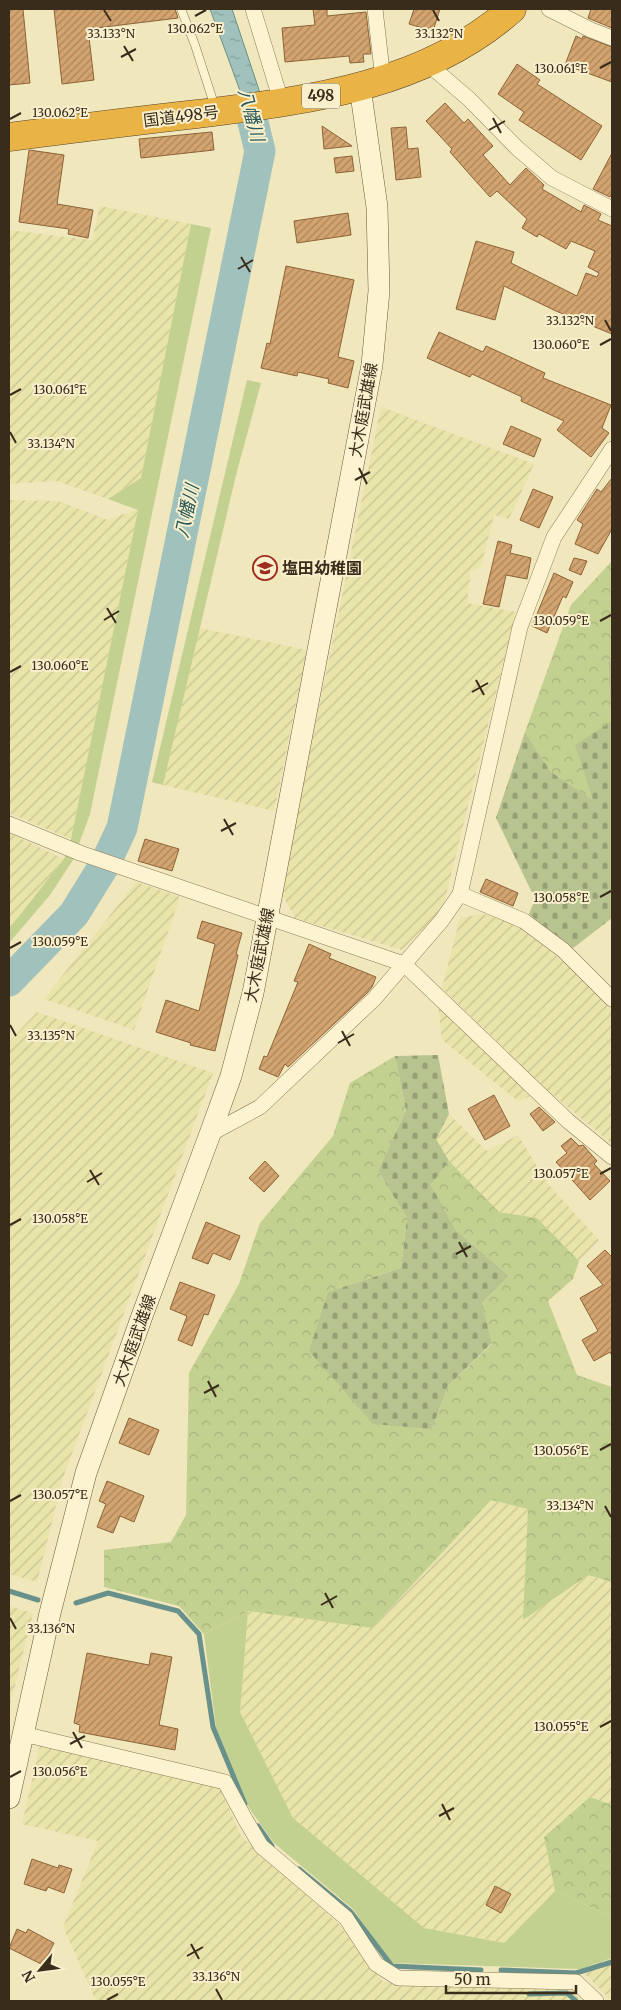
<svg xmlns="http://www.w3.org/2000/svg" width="621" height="2010" font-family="Merriweather,'Noto Sans JP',serif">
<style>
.farmland{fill:url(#farmland-furrows)}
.grass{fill:#c2d090}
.forest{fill:url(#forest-crowns)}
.cemetery{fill:url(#cemetery-stones)}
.water{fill:url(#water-ripples);stroke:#68918b}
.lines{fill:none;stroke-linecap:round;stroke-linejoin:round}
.stream{stroke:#68918b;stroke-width:5}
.river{stroke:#a1c2bc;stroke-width:31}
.building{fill:url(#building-hatch);stroke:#8c6338}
.lane-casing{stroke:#8b7755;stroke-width:9}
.street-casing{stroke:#8b7755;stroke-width:16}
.secondary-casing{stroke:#6c5838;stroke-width:22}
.highway-casing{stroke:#58442a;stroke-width:29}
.lane{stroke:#fcf4d1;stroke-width:8}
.street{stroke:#fcf4d1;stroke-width:15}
.secondary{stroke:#fcf4d1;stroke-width:21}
.highway{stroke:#e9b345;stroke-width:28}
.ticks{fill:none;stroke:#392c1b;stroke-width:2}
.labels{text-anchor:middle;stroke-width:4;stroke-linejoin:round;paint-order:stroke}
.shield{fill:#f8f0cd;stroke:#726750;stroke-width:1}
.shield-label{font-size:15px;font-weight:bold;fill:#392c1b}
.street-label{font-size:16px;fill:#392c1b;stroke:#f8f0cd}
.poi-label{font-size:16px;font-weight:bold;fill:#392c1b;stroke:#f8f0cd;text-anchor:start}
.water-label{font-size:18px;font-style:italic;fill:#28585a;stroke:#f8f0cd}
.ticks-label{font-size:12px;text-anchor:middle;fill:#392c1b;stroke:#f8f0cd;stroke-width:4;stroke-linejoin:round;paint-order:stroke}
</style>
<defs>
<pattern id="farmland-furrows" width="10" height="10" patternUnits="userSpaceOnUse" patternTransform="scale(1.25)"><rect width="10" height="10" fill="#e8e4aa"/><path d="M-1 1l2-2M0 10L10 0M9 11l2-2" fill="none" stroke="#c8c492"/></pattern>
<pattern id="forest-crowns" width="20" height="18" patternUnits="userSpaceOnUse" patternTransform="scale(1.25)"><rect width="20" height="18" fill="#c2d090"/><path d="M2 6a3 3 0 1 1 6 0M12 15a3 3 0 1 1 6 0" fill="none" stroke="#a7b37c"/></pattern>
<pattern id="cemetery-stones" width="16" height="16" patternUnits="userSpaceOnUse" patternTransform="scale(1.25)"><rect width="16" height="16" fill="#b8c490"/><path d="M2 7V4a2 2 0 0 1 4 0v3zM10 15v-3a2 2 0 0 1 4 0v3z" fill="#979f75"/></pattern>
<pattern id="water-ripples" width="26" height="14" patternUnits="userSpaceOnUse" patternTransform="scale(1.25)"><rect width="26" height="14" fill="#a1c2bc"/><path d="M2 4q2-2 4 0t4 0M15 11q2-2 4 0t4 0" fill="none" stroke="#849e98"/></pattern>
<pattern id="building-hatch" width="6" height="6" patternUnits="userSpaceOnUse" patternTransform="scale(1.25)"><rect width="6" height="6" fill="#d3a46f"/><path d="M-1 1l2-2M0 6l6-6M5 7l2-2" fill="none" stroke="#ac865a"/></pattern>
</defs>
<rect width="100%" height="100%" fill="#f1e7bd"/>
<!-- farmland -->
<g class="farmland">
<polygon points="100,206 191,224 141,478 108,499 57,481 9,484 9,230 92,240"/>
<polygon points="381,407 534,464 509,519 494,515 481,567 471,570 467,603 516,612 442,911 402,950 295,918 281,892"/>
<polygon points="9,500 58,501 108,520 138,509 71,839 9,813"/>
<polygon points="200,628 307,650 274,811 163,785"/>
<polygon points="9,833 64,859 9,929"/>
<polygon points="136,882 180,897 134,1030 44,999"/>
<polygon points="483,914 520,925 572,969 612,1010 612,1144 544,1087 442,988 460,918"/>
<polygon points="438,1004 530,1096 519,1102 442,1040"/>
<polygon points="37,1012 213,1073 63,1478 37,1582 9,1574 9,1042"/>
<polygon points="449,1114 487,1151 518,1135 547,1183 599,1240 579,1261 537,1218 499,1212 449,1161 436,1139"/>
<polygon points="490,1500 528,1509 588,1575 612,1582 612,1805 590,1797 544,1837 555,1891 504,1943 424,1928 293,1818 240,1712 248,1611 372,1628"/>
<polygon points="9,1606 33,1613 9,1709"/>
<polygon points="40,1745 220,1788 241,1836 339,1924 383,1982 569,1988 582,2001 96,2001 63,1927 98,1841 22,1824"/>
<polygon points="612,1958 612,2001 580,1969"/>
</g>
<!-- grass -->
<g class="grass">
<polygon points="191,224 211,228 90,814 73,860 50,895 9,943 9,929 64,859 71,839 138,510 108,499 141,478"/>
<polygon points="247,380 261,383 236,475 163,785 152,782"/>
<polygon points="248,1611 240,1712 293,1818 424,1928 504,1943 555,1891 612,1917 612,1958 580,1969 391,1963 353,1909 274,1843 249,1808 216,1728 204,1634"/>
</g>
<!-- forest -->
<g class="forest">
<polygon points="612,561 612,658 608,662 611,722 594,801 551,772 525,732 571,605"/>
<polygon points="395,1056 406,1110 378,1171 407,1218 401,1268 328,1292 432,1429 448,1386 492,1344 482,1303 509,1276 456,1230 431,1185 449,1161 499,1212 537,1218 579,1261 573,1279 548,1301 577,1375 612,1387 612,1582 588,1575 523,1620 528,1509 491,1500 372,1628 248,1611 204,1634 179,1606 104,1587 104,1550 171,1542 186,1515 189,1373 239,1284 260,1223 333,1136 350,1083"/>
<polygon points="590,1797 612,1805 612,1917 555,1891 544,1837"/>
</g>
<!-- cemetery -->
<g class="cemetery">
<polygon points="612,658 612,918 572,949 529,914 535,899 496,818 525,732 551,772 593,800 575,745 611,722 608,662"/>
<polygon points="438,1055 449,1114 436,1139 449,1161 431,1185 456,1230 509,1276 482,1303 492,1343 448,1386 432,1429 373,1424 309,1351 328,1292 401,1268 407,1218 378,1171 406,1110 395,1056"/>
</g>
<!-- water -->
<polygon class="water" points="210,9 232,9 261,96 264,155 248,153 239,88"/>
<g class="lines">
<!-- stream -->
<g class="stream">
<polyline points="9,1591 38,1600"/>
<polyline points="76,1603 108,1593 178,1611 199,1634 213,1727 245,1804"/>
<polyline points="258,1826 272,1846"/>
<polyline points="299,1869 351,1912 392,1966 481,1970"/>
<polyline points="501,1970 576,1973 612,1962"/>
<polyline points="529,1994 567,1993 576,2001"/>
</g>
<!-- river -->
<polyline class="river" points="9,981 74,914 105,864 122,828 260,151 251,114"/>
</g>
<!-- building -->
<g class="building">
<polygon points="9,9 23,9 30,83 9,85"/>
<polygon points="54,9 175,9 178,18 88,29 94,80 62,84"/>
<polygon points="313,9 327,9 327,16 366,12 371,54 363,54 364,62 350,63 349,56 285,62 282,28 315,25"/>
<polygon points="414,9 440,9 433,31 409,24"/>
<polygon points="591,9 612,9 612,28 588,18"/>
<polygon points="576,36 582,39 583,36 612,47 612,82 565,65"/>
<polygon points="517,64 540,80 537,84 602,126 581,160 519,120 524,112 498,94"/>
<polygon points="445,103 464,123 468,119 493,146 483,155 510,185 526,168 544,185 542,189 581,212 584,205 601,214 598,220 612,226 612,334 556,311 504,286 495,320 456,309 476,241 514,252 511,263 577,296 586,273 597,277 599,273 588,267 595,251 571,241 566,249 539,234 537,237 522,228 527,219 497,191 490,197 472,177 450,152 452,149 426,121"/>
<polygon points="322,126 352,146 324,149"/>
<polygon points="406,127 408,149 418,148 421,177 396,180 391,128"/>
<polygon points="212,132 214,150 141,158 139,139"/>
<polygon points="29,150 64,155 57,204 93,210 88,238 68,234 69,229 19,222"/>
<polygon points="612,153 612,193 610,197 593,189"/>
<polygon points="352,156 354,171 336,173 334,158"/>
<polygon points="348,213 351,235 297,243 294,221"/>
<polygon points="286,266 354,280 338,357 354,361 348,388 328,383 329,379 298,372 297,376 261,368 267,343 270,344"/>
<polygon points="439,332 483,352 486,346 545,373 543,378 611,405 602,428 609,433 591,457 557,430 564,421 521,401 522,397 472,374 470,377 427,358"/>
<polygon points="511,426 541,439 534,457 503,444"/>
<polygon points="612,478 612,529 598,554 575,544 583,524 577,520 597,489 601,492"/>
<polygon points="533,489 553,497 539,528 520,520"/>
<polygon points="498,541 512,545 510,553 531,558 527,579 506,575 499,607 483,604"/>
<polygon points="574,558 587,561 581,575 569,570"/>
<polygon points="554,573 573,582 566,598 563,596 547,633 532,626"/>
<polygon points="145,839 179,849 172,871 138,861"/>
<polygon points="486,879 518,893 513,906 480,892"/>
<polygon points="202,921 242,933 236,954 238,955 215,1051 190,1045 191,1043 156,1032 166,1000 199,1011 215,944 197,938"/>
<polygon points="309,944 331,954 329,958 376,977 372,987 367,993 288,1067 285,1064 278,1077 259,1069 264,1056 267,1057 298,982 294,981"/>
<polygon points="494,1095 510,1126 485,1140 468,1109"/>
<polygon points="539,1107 555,1122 543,1131 530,1114"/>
<polygon points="571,1138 579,1146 583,1145 597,1161 594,1164 610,1181 590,1200 556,1162 567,1153 561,1146"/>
<polygon points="265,1161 279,1176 264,1192 249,1178"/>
<polygon points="206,1222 240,1236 230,1260 213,1253 208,1264 192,1258"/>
<polygon points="605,1250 612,1257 612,1356 610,1352 594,1361 582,1340 598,1331 580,1298 603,1285 587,1266"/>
<polygon points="180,1282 215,1295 208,1315 204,1314 192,1346 178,1340 187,1316 170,1309"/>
<polygon points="129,1418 159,1430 149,1455 119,1443"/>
<polygon points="107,1481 144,1496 134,1522 120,1516 113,1533 97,1527 106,1504 99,1501"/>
<polygon points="87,1653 149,1665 151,1653 172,1657 159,1725 178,1729 175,1750 79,1732 80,1725 74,1723"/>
<polygon points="32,1859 58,1868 59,1865 72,1869 64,1893 48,1887 46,1891 24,1884"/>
<polygon points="495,1886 511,1894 501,1913 486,1905"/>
<polygon points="17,1929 26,1933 28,1929 54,1943 43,1965 9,1948"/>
</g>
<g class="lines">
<defs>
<polyline id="lane" points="181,9 195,45 215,107"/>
<g id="street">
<polyline points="253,9 282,104"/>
<polyline points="375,9 383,80"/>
<polyline points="549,9 591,30 612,38"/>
<polyline points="427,63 469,99 517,148 552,178 612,209"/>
<polyline points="9,824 80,853 404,964 568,1121 612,1157"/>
<polyline points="460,894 524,921 563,950 612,999"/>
<polyline points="210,1134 260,1107 374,999 442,920 460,894 520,627 554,537 612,449"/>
<polyline points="23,1734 225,1782 245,1819 261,1846 346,1918 376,1964 398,1978 576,1982 596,2001"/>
</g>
<polyline id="secondary" points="9,1798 50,1613 86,1473 142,1316 210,1134 231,1076 253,993 372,365 379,291 377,207 360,87"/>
<path id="highway" d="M9,137C71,129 134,121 197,114C308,100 424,87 512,9"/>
</defs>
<!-- lane casing -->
<use href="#lane" class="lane-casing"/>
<!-- street casing -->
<use href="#street" class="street-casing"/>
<!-- secondary casing -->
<use href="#secondary" class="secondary-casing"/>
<!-- highway casing -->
<use href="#highway" class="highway-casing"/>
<!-- lane -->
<use href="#lane" class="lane"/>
<!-- street -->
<use href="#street" class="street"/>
<!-- secondary -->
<use href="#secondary" class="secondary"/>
<!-- highway -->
<use href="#highway" class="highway"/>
</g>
<!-- ticks -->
<path class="ticks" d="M104,10L111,21M433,10L439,21M195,16L206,10M124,46L133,61M121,57L136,49M600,68L611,62M493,118L501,133M10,119L21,113M489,130L505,121M241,257L250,272M238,269L253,260M605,320L611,331M600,345L611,339M10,395L21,389M10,432L16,443M359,468L367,484M355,480L370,472M107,608L116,623M104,620L119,611M600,621L611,615M10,672L21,666M476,680L484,695M472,692L488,683M224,819L233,835M221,831L236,823M600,897L611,891M10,948L21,942M10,1025L16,1036M342,1031L350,1046M338,1043L354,1034M90,1170L99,1185M600,1174L611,1168M87,1182L102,1173M10,1225L21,1219M459,1242L467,1257M456,1254L471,1246M208,1381L216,1397M204,1393L219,1385M600,1450L611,1444M10,1501L21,1495M605,1506L611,1517M325,1593L333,1608M321,1605L337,1596M10,1618L16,1629M600,1727L611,1721M73,1732L82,1748M70,1744L85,1736M10,1777L21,1771M442,1804L450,1820M439,1816L454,1808M191,1944L199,1959M187,1956L203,1947M216,1989L222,2000M107,2000L118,1994"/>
<!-- icons -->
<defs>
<symbol id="school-ring" viewBox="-11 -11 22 22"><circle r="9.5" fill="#f8f0cd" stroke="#9f2d1f" stroke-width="1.5"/><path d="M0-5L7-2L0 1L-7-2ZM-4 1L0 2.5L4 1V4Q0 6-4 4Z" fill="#9f2d1f"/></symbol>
</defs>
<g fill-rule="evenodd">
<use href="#school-ring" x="251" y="554" width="28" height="28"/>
</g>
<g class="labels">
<!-- shield labels -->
<rect class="shield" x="302" y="83.5" width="38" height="25" rx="4"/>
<g class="shield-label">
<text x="321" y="101">498</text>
</g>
<!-- street labels -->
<g class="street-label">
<text transform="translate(181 116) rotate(-7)" y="6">国道498号</text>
<text transform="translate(363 410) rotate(-80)" y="6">大木庭武雄線</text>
<text transform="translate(259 955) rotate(-79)" y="6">大木庭武雄線</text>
<text transform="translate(134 1340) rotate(-70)" y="6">大木庭武雄線</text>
</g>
<!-- poi labels -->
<g class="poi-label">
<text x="282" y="574">塩田幼稚園</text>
</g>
<!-- water labels -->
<g class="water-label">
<text transform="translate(251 115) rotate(75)" y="6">八幡川</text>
<text transform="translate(187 511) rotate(-78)" y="6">八幡川</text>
</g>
</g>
<g class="ticks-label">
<text x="195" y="33">130.062°E</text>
<text x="111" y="38">33.133°N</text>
<text x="439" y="38">33.132°N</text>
<text x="561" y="73">130.061°E</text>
<text x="60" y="117">130.062°E</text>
<text x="570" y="325">33.132°N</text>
<text x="561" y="349">130.060°E</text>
<text x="60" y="394">130.061°E</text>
<text x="51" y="448">33.134°N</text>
<text x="561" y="625">130.059°E</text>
<text x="60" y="670">130.060°E</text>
<text x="561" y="902">130.058°E</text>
<text x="60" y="946">130.059°E</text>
<text x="51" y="1040">33.135°N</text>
<text x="561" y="1178">130.057°E</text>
<text x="60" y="1223">130.058°E</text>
<text x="561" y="1455">130.056°E</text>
<text x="60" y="1499">130.057°E</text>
<text x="570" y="1510">33.134°N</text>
<text x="51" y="1633">33.136°N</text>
<text x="561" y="1731">130.055°E</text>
<text x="60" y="1776">130.056°E</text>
<text x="216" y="1981">33.136°N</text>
<text x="118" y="1986">130.055°E</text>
</g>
<!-- border -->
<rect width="621" height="2010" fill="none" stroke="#392c1b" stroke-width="20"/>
<!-- north arrow -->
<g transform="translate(40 1970) rotate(241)" stroke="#f8f0cd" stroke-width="4" paint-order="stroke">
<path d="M0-4L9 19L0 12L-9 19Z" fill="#392c1b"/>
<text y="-8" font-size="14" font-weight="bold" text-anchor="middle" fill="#392c1b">N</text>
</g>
<!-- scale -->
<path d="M446 1985v8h130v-8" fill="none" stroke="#392c1b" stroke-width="2.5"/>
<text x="454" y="1985" font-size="15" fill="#392c1b" stroke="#f8f0cd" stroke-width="4" paint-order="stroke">50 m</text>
</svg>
